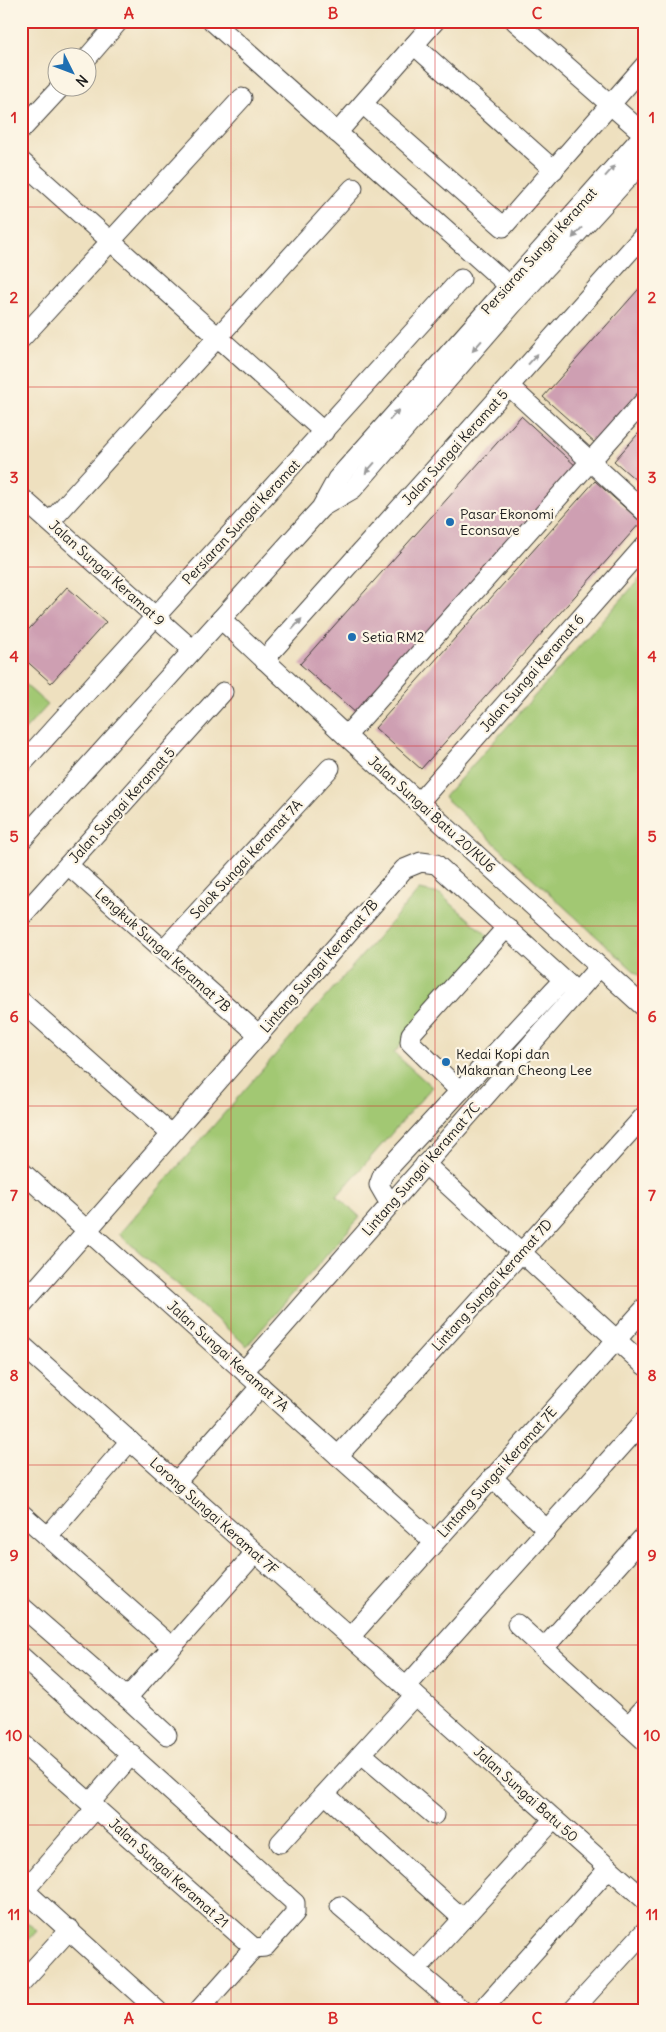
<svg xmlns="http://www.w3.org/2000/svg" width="666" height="2032" font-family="Delius,sans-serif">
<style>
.green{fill:#a2c873;stroke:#5f7248}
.building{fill:#ce9fb2}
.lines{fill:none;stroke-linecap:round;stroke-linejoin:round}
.minor-casing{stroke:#3c3934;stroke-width:21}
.minor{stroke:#fff;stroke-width:19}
.oneway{fill:#999}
.grid{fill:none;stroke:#d62828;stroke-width:1;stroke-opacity:0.55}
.poi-dot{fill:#1f6fb2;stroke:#fcf5e5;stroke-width:2}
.labels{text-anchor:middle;stroke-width:4.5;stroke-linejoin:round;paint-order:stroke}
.street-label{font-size:14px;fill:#1c1c1c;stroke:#fcf5e5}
.poi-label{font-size:14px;fill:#1c1c1c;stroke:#fcf5e5;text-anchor:start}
.neatline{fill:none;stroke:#d62828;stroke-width:2}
.grid-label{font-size:16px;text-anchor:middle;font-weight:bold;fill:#d62828}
</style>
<rect width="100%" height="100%" fill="#fcf5e5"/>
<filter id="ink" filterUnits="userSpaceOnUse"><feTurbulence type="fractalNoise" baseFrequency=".02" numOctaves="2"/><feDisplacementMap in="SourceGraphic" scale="10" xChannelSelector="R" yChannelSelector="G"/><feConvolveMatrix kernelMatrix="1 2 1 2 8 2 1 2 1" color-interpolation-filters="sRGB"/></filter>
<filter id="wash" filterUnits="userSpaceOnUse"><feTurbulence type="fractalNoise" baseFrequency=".0096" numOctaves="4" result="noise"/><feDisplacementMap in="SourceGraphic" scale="20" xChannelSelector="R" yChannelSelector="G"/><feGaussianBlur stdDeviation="1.12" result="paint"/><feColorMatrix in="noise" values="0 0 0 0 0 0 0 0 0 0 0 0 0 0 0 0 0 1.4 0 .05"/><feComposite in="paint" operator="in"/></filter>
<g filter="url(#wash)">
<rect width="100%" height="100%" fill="#eee0bf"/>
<!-- green -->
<g class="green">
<polygon points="645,573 645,981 444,797"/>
<polygon points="21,681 48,705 21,734"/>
<polygon points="419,890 440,894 493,940 394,1053 432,1087 337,1196 360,1217 247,1346 119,1234"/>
<polygon points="21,1917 37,1931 21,1948"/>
</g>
<g id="blocks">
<!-- building -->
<g class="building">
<polygon points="645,282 645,389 596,444 543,397"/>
<polygon points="521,416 577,467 357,714 300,664"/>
<polygon points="645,426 645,488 614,461"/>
<polygon points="595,481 641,522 421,769 375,728"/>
<polygon points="67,587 106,622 51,683 21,656 21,638"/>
</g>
</g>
</g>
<g filter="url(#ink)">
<use href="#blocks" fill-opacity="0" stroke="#3c3934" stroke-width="1"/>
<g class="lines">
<defs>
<g id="minor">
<polyline points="212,21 517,293"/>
<polyline points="515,21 644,134"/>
<polyline points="414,45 554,170"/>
<polyline points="87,58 119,21"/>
<polyline points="363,104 503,227 645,65"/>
<polyline points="21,130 60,88"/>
<polyline points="337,133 435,21"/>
<polyline points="21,161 324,432"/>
<polyline points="21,339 242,98"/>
<polyline points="509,386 645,512"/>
<polyline points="21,497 193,650"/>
<polyline points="322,507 353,489 520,296 645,159"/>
<polyline points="50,522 353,188"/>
<polyline points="221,619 346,736 645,1008"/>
<polyline points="264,660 645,234"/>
<polyline points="346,736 645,400"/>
<polyline points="21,765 461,279"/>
<polyline points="419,802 645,545"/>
<polyline points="21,841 321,508 337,479 645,133"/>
<polyline points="68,865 259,1035"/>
<polyline points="21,917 223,692"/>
<polyline points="163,950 330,768"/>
<polyline points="21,1001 171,1134"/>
<polyline points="460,1091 410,1042 411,1034 507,927"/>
<polyline points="425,1164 645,1366"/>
<polyline points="21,1171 434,1542"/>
<polyline points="390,1204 379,1185 383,1174 563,980"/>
<polyline points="21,1306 404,869 421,862 436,864 577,992"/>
<polyline points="21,1344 645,1900"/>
<polyline points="244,1371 599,967"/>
<polyline points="338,1456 645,1115"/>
<polyline points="492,1477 547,1530"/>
<polyline points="176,1482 261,1386"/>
<polyline points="21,1513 171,1646"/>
<polyline points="48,1536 130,1441"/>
<polyline points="21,1606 127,1698 255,1553"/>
<polyline points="517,1624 645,1741"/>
<polyline points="350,1637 645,1308"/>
<polyline points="544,1648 645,1535"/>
<polyline points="21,1656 295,1903 295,1913 265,1947 254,1948"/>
<polyline points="406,1687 645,1420"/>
<polyline points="127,1698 167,1735"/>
<polyline points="628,1726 645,1707"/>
<polyline points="21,1742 254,1948"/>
<polyline points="362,1754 434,1815"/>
<polyline points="325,1794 463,1919"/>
<polyline points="90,1803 132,1754"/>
<polyline points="280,1843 415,1695"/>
<polyline points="21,1887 158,2011"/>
<polyline points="25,1890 96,1808"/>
<polyline points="340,1906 463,2011"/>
<polyline points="417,1969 554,1819"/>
<polyline points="21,1983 70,1929"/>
<polyline points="198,2011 254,1948"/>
<polyline points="481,2011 609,1868"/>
<polyline points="572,2011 645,1931"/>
</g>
</defs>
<!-- minor casing -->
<use href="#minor" class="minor-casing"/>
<!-- minor -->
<use href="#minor" class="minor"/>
</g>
<!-- one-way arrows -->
<defs><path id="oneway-solid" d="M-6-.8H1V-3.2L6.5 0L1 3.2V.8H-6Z" transform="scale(1.25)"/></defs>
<g class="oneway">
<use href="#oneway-solid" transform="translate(610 171) rotate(-48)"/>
<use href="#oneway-solid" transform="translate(577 233) rotate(132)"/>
<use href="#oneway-solid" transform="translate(477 346) rotate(131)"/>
<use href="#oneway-solid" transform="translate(533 359) rotate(-48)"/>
<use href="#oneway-solid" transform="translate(394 415) rotate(-48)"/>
<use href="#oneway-solid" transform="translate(370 468) rotate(131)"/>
<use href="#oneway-solid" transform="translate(297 624) rotate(-48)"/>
</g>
</g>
<!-- grid -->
<path class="grid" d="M231,21V2011M435,21V2011M21,207H645M21,387H645M21,567H645M21,746H645M21,926H645M21,1106H645M21,1286H645M21,1465H645M21,1645H645M21,1825H645"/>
<!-- markers -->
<g class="poi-dot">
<circle cx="450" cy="522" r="5"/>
<circle cx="352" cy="637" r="5"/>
<circle cx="446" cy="1062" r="5"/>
</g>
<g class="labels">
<!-- street labels -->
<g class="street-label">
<text transform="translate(539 251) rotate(-48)" y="5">Persiaran Sungai Keramat</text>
<text transform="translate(455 447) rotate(-48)" y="5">Jalan Sungai Keramat 5</text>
<text transform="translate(241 522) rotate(-47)" y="5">Persiaran Sungai Keramat</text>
<text transform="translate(107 573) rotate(42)" y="5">Jalan Sungai Keramat 9</text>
<text transform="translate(532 673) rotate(-49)" y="5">Jalan Sungai Keramat 6</text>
<text transform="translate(122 805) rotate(-48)" y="5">Jalan Sungai Keramat 5</text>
<text transform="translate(432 814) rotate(42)" y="5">Jalan Sungai Batu 20/KU6</text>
<text transform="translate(246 859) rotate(-47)" y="5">Solok Sungai Keramat 7A</text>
<text transform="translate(163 950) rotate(42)" y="5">Lengkuk Sungai Keramat 7B</text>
<text transform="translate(319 966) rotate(-49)" y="5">Lintang Sungai Keramat 7B</text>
<text transform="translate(421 1169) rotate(-49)" y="5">Lintang Sungai Keramat 7C</text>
<text transform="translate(492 1285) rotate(-48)" y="5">Lintang Sungai Keramat 7D</text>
<text transform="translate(228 1356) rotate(42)" y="5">Jalan Sungai Keramat 7A</text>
<text transform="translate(497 1472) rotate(-48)" y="5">Lintang Sungai Keramat 7E</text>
<text transform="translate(214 1516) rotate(42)" y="5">Lorong Sungai Keramat 7F</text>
<text transform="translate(526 1794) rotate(42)" y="5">Jalan Sungai Batu 50</text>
<text transform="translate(169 1873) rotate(42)" y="5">Jalan Sungai Keramat 21</text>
</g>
<!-- poi labels -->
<g class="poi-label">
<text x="460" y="519">Pasar Ekonomi<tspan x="460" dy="16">Econsave</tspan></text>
<text x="362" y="642">Setia RM2</text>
<text x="456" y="1059">Kedai Kopi dan<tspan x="456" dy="16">Makanan Cheong Lee</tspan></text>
</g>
</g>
<!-- margin -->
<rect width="666" height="2032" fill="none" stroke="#fcf5e5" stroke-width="55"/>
<!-- north arrow -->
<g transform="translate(72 72) rotate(132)"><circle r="24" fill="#fcf5e5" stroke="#a29e95"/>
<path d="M0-4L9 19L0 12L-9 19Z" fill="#1f6fb2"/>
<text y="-8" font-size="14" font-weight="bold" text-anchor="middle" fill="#1c1c1c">N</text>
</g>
<rect x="28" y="28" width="610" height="1976" class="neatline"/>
<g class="grid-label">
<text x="129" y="19">A</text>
<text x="333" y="19">B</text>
<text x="537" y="19">C</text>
<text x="14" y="123">1</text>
<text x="652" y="123">1</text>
<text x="14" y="303">2</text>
<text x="652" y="303">2</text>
<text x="14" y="483">3</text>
<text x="652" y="483">3</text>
<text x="14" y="662">4</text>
<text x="652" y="662">4</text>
<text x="14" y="842">5</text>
<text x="652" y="842">5</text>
<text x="14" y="1022">6</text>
<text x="652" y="1022">6</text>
<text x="14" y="1201">7</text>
<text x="652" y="1201">7</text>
<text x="14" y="1381">8</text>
<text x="652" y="1381">8</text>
<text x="14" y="1561">9</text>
<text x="652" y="1561">9</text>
<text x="14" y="1741">10</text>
<text x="652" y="1741">10</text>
<text x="14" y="1920">11</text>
<text x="652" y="1920">11</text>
<text x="129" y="2024">A</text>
<text x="333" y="2024">B</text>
<text x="537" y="2024">C</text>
</g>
</svg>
